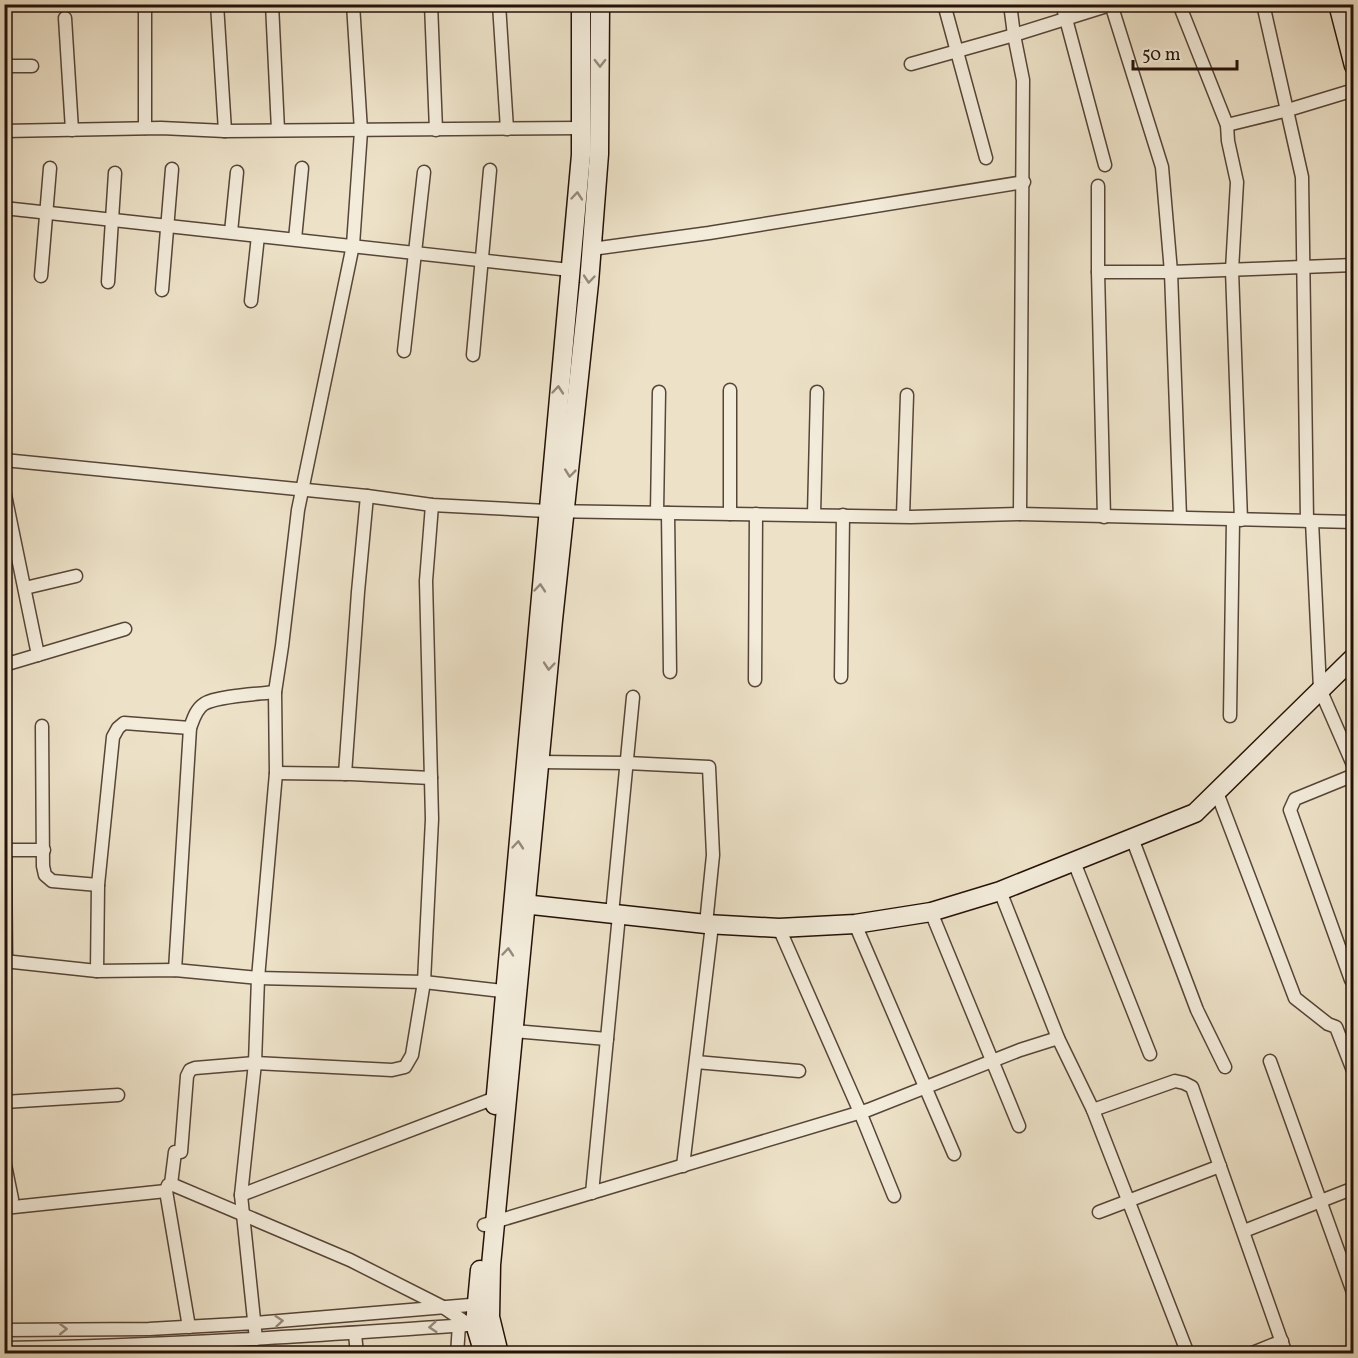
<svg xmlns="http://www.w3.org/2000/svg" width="1358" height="1358" font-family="Vollkorn,serif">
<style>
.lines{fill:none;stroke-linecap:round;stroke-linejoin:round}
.street-casing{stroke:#574538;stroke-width:15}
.secondary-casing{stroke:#251108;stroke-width:21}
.street{stroke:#f3ecdb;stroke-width:12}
.secondary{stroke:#f3ecdb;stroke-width:18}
.oneway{stroke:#96897c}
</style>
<rect width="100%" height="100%" fill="#ede2c8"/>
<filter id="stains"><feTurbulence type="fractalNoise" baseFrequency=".00333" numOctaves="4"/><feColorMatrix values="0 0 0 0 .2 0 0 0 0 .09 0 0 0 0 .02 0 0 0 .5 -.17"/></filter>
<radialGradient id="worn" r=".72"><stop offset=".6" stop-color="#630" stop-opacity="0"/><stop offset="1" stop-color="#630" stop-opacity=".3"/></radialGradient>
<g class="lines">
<defs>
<g id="street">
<polyline points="145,4 145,128"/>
<polyline points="217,4 225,131"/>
<polyline points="272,4 278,130"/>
<polyline points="431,4 436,130"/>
<polyline points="499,4 507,129"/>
<polyline points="944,4 986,158"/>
<polyline points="1010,4 1014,35 1023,80 1020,514"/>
<polyline points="1062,4 1105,165"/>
<polyline points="1111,4 1162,167 1171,272 1180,517"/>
<polyline points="1179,4 1227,125 1228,141 1237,182 1232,270 1241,520"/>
<polyline points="1263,4 1302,177 1307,521"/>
<polyline points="65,18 72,130"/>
<polyline points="911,64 1014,35 1113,4"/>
<polyline points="4,66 32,66"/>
<polyline points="1227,125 1288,110 1354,90"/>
<polyline points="4,131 161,128 225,131 581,128"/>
<polyline points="1098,186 1098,272 1104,517"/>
<polyline points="4,208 570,270"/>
<polyline points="231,232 237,172"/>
<polyline points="295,239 302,168"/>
<polyline points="592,249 709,233 1024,182"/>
<polyline points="1098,272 1171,272 1354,265"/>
<polyline points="41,276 50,168"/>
<polyline points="108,282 115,173"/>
<polyline points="162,290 172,169"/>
<polyline points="251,301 258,236"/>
<polyline points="404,351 424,172"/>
<polyline points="473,355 490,170"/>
<polyline points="730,390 730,514"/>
<polyline points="4,460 367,496 432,505 547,511 911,517 1020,514 1354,522"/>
<polyline points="4,490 38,655"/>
<polyline points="657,512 659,392"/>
<polyline points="668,513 670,672"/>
<polyline points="814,515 817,392"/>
<polyline points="903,516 907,395"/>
<polyline points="1312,521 1320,689 1354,767"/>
<polyline points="25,588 76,576"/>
<polyline points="4,665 125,629"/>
<polyline points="841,677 843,515"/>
<polyline points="755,680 756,514"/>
<polyline points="1230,716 1233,520"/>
<polyline points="42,726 43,866 45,875 52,881 98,885"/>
<polyline points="540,762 627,763 709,767 713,855 706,924"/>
<polyline points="276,773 351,774 431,778"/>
<polyline points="345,774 358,592 367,496"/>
<polyline points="1216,790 1295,998 1328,1024 1336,1027 1354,1073"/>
<polyline points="1132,838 1197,1010 1225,1067"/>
<polyline points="4,850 44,850"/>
<polyline points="5,850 6,961"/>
<polyline points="1074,862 1150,1054"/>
<polyline points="1000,891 1058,1038 1093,1110"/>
<polyline points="931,912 1019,1126"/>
<polyline points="612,914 633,697"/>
<polyline points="855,924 954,1154"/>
<polyline points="779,928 860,1112 894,1196"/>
<polyline points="4,961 97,971 175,970 258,978 424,982 511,992"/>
<path d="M175,970L190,728C193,720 196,709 204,704C216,696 259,694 275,692"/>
<polyline points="97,971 98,885 113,737 118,728 124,723 190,728"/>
<polyline points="1351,980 1290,810 1295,799 1354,775"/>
<polyline points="514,1031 607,1039"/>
<polyline points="1270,1061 1354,1295"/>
<polyline points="696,1062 799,1071"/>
<polyline points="4,1102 118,1095"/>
<polyline points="181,1152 187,1076 190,1070 195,1068 255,1063 392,1070 405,1067 412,1055 424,982 432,819 426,581 432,505"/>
<polyline points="4,1160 12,1199"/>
<polyline points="683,1166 712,925"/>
<polyline points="171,1184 175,1152"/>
<polyline points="592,1193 619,915"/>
<polyline points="241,1195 495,1098"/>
<polyline points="4,1208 166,1191"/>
<polyline points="1099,1212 1220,1166"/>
<polyline points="484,1225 868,1110 1020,1050 1058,1038"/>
<polyline points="1244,1231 1354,1188"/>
<polyline points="189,1327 166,1191 168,1185 171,1184 350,1260 443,1307 468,1324"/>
<polyline points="4,1330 149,1329 255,1323 482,1304"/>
<polyline points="355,1334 357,1354"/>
<polyline points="256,1339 241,1195 255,1063 258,978 276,773 275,692 282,646 298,510 353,245 361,131 353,4"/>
<path d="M4,1348C164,1346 322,1335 481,1324"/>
<polyline points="457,1354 459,1325"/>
<polyline points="1188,1354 1093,1110 1175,1081 1184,1083 1192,1087 1286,1354"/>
<polyline points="1250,1354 1282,1341"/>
</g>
<g id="secondary">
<polyline points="1338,4 1354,66"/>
<polyline points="514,903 706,924 779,928 855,924 931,912 1000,891 1195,813 1354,657"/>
<polyline points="495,1105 581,155 581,4"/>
<polyline points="480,1270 475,1324 484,1354"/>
<polyline points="499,1354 490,1317 491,1265 553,620 589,283 599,154 600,4"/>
</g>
</defs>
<!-- street casing -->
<use href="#street" class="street-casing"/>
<!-- secondary casing -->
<use href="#secondary" class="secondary-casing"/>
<!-- street -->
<use href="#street" class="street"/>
<!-- secondary -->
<use href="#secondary" class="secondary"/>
</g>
<!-- one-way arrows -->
<defs><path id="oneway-chevron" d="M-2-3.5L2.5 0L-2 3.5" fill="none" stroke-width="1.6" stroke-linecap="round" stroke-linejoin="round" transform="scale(1.5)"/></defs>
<g class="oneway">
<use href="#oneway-chevron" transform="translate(600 63) rotate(90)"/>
<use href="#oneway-chevron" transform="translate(577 196) rotate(-85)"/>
<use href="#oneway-chevron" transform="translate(589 279) rotate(95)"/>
<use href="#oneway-chevron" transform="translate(558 390) rotate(-85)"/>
<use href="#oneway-chevron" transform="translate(570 473) rotate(96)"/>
<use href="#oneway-chevron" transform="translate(540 588) rotate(-85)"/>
<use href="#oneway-chevron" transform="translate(549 666) rotate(95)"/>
<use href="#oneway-chevron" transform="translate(518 845) rotate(-85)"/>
<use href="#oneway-chevron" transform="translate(508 952) rotate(-85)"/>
<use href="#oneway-chevron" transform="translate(279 1321) rotate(-5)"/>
<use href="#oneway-chevron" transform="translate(433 1327) rotate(175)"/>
<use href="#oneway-chevron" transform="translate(63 1329) rotate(-1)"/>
</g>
<!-- margin -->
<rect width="1358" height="1358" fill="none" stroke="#ede2c8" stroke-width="24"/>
<rect x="6" y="6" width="1346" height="1346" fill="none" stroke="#251108" stroke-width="3"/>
<rect x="12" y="12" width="1334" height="1334" fill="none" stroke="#251108" stroke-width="1.5"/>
<!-- scale -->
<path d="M1133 60v9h104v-9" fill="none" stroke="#251108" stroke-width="3"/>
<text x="1142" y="60" font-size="18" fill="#251108" stroke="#f3ecdb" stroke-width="4.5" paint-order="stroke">50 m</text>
<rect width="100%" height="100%" filter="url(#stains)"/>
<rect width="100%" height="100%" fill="url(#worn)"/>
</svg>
